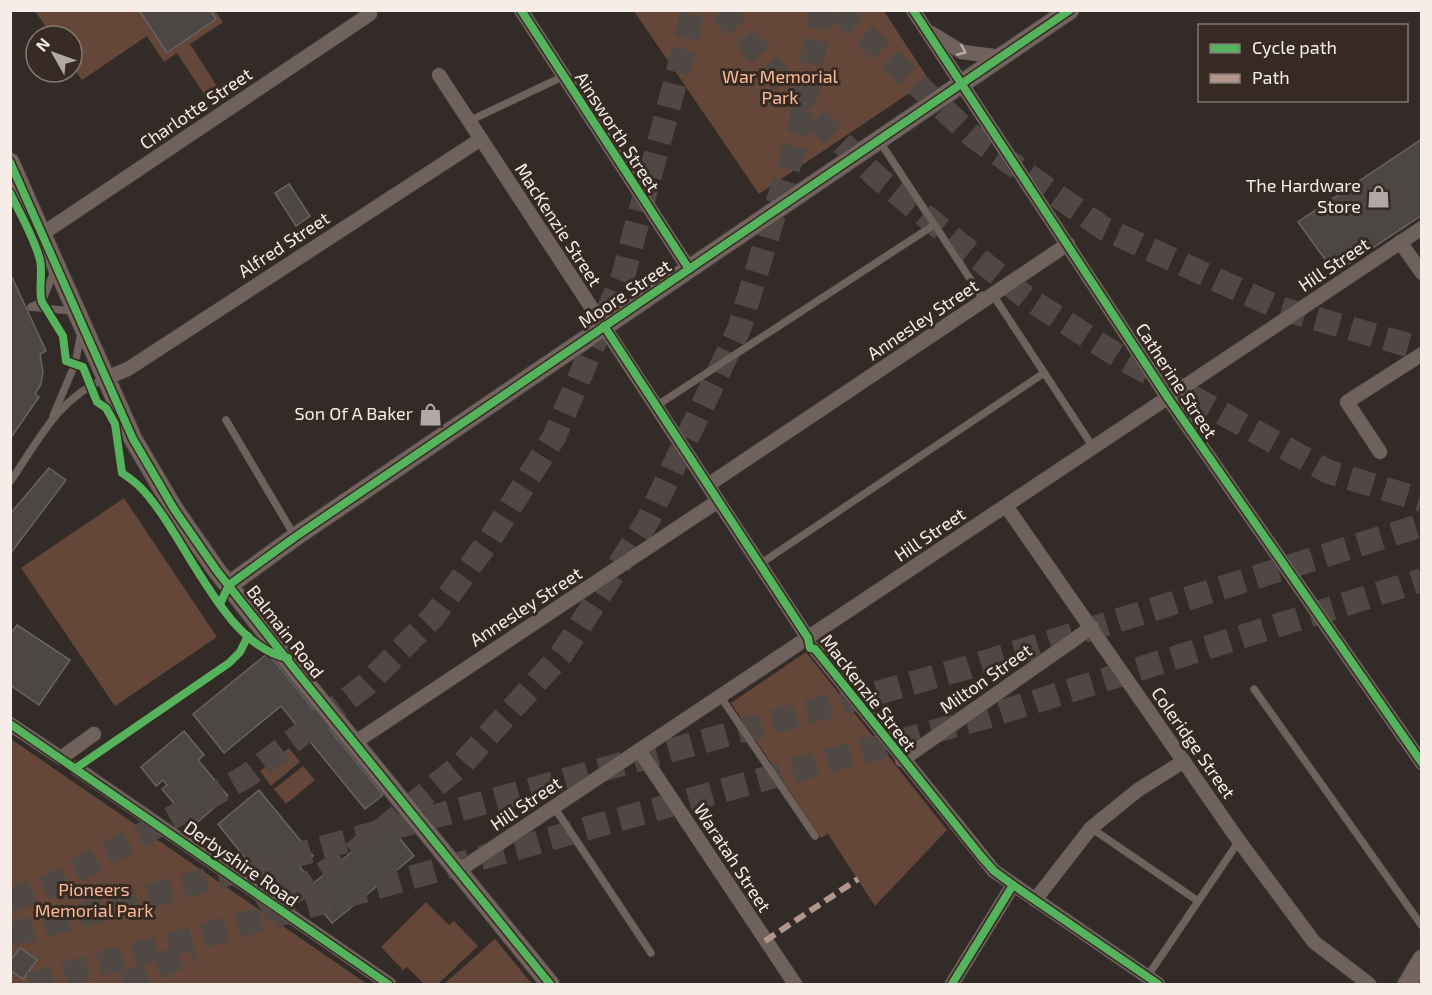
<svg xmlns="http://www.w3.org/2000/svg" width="1432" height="995" font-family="'Exo 2',sans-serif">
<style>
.green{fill:#644738}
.building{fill:#4c4644;stroke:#6a6360;stroke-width:1.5}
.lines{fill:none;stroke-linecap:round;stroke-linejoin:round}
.highway-tunnel{stroke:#4f4845;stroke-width:24;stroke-dasharray:24 12;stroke-linecap:butt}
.lane-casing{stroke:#4d4744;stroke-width:8}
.street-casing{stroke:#4d4744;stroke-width:15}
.secondary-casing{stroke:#4d4744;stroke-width:20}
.lane{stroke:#6f625c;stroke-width:7}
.street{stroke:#6f625c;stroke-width:14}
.secondary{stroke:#73645e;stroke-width:18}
.quiet{stroke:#b2968c;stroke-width:6;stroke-dasharray:12 6;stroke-linecap:butt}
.cycleway-casing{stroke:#372a23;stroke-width:11}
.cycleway{stroke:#56b35d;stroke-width:8}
.oneway{stroke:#b9aea9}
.labels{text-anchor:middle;stroke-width:6;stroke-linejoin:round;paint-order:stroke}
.park-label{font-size:18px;fill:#fbb997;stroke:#372a23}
.street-label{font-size:18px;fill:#f6ede8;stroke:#372a23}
.poi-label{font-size:18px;fill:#f6ede8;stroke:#372a23;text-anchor:end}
</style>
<rect width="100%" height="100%" fill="#322b28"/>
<!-- green -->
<g class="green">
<polygon points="35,11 215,11 223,22 190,44 218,88 206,97 177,53 164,62 147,36 82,80 72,66 72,36 52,36"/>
<polygon points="634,11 884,11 929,80 759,194"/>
<polygon points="124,498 217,637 115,706 21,568"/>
<polygon points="806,652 947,830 875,906 828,834 821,838 731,703"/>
<polygon points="11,739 367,984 11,984"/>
<polygon points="289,748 300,762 271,786 260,771"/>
<polygon points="303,766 315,780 286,804 274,789"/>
<polygon points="426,902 449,925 454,921 478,946 438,984 424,984 407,967 403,970 381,947"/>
<polygon points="495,939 532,984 444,984"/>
</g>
<!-- building -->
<g class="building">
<polygon points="139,10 210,10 216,19 167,53"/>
<polygon points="1422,139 1422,215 1335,273 1298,222"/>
<polygon points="289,184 310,216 296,226 275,193"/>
<polygon points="10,273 46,351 40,354 43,372 41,384 35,394 39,397 10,439"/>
<polygon points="49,468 66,480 10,554 10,514"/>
<polygon points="17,625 70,660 39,705 10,685 10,634"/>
<polygon points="268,653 383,795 365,809 281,706 224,753 193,714"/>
<polygon points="184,731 204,755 198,760 228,796 193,826 162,789 167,785 163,780 156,786 141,767"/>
<polygon points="259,790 313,856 300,867 311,881 288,899 276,884 272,886 266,878 263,880 218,824"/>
<polygon points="387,823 414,856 332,923 305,890"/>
<polygon points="20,948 37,960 23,979 10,970 10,961"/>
</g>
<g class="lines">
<!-- highway-tunnel -->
<g class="highway-tunnel">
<polyline points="721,10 816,118 878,178 1027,298 1123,359 1329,472 1422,500"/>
<polyline points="838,10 971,135 1103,228 1279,308 1422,349"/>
<polyline points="10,900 53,884 247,776 367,684 433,617 490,539 554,437 623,276 687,38 692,10"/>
<polyline points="262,912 349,857 463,763 561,655 648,520 739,329 799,133 821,10"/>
<polyline points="10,935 966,668 1422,525"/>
<polyline points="30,984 986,717 1422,580"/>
<polyline points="125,984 192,950"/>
</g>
<defs>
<g id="lane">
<polyline points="469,121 564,76"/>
<polyline points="880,142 984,300"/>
<polyline points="993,295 1093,447"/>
<polyline points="31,307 42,302 55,269"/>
<polyline points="31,307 72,311"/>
<polyline points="656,406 934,225"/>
<polyline points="53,416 75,364 81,333"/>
<polyline points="226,420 294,535"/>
<path d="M10,482C39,440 57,399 106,378"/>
<polyline points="760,564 1044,373"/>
<polyline points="1254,689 1422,926"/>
<polyline points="720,696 815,836"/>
<polyline points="554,807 651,953"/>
<polyline points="1091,828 1198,901"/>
<polyline points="1147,977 1239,841"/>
</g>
<g id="street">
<polyline points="521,10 689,269"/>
<polyline points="913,10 1168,398 1422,763"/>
<polyline points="931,33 962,52 1001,57"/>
<polyline points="439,75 808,638"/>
<polyline points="42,234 370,14"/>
<polyline points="1400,242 1422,273"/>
<polyline points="106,378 128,369 481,139"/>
<polyline points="1380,452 1347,402 1422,354"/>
<polyline points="708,485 1068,244"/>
<polyline points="1006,506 1239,841 1314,942 1369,984"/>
<polyline points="815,649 994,871 1158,984"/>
<polyline points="10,724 61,758 94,734"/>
<polyline points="354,743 718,501"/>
<polyline points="639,750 795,984"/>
<polyline points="902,760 1092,627"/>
<polyline points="76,768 389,984"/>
<polyline points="458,871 1422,228"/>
<polyline points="1035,900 1091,828 1138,790 1184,761"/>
<polyline points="952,984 1013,885"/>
</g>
<g id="secondary">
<polyline points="10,162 133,439 174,509 217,571 300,676 550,984"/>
<polyline points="229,585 295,537 1070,10"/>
<polyline points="1407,984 1422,959"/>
</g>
</defs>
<!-- lane casing -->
<use href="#lane" class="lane-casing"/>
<!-- street casing -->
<use href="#street" class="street-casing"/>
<!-- secondary casing -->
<use href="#secondary" class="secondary-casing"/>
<!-- lane -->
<use href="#lane" class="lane"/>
<!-- street -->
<use href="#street" class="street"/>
<!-- secondary -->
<use href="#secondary" class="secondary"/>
<!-- quiet -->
<polyline class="quiet" points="765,941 858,879"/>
<defs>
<g id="cycleway">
<polyline points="521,10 689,269"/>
<polyline points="913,10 1168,398 1422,763"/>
<polyline points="10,162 133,439 174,509 217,571 300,676 550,984"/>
<path d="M10,193C20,214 34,237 40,260C43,274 38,293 42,302L63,336L66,361L83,367L97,402L106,408L115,424L122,473C128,477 135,482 140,487C184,531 222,646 288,658"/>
<polyline points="604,326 808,638 810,648 815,649 980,855 994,871 1013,885 1158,984"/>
<polyline points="220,604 229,585 295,537 1070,10"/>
<polyline points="10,724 388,984"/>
<polyline points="76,768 229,663 240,652 248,636"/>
<polyline points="952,984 1013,885"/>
</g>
</defs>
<!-- cycleway casing -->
<use href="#cycleway" class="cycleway-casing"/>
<!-- cycleway -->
<use href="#cycleway" class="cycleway"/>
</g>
<!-- one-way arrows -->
<defs><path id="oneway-chevron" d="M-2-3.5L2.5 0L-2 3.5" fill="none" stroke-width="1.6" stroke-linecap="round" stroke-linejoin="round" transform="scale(1.5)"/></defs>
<use class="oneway" href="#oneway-chevron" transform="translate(962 51) rotate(24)"/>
<!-- icons -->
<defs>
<symbol id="shop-bare" viewBox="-9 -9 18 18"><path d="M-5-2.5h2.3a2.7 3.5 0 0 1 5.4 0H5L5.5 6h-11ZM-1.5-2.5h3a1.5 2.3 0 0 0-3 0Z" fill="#b1a9a5" stroke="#372a23" stroke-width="2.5" paint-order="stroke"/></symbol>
</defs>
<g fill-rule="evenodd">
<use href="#shop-bare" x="1362" y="180" width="33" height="33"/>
<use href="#shop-bare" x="414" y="398" width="33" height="33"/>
</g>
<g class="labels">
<!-- park labels -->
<g class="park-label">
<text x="780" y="83">War Memorial<tspan x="780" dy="21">Park</tspan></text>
<text x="94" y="896">Pioneers<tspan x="94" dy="21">Memorial Park</tspan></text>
</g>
<!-- street labels -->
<g class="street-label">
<text transform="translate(196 109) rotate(-34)" y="6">Charlotte Street</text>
<text transform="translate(617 132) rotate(57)" y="6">Ainsworth Street</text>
<text transform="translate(558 225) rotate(57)" y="6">MacKenzie Street</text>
<text transform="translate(284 245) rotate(-33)" y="6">Alfred Street</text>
<text transform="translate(1334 265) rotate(-34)" y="6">Hill Street</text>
<text transform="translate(625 294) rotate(-34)" y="6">Moore Street</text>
<text transform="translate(923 320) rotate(-34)" y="6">Annesley Street</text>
<text transform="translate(1176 381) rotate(57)" y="6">Catherine Street</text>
<text transform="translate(930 535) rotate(-34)" y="6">Hill Street</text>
<text transform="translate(526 607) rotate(-33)" y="6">Annesley Street</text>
<text transform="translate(285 632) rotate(52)" y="6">Balmain Road</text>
<text transform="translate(986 679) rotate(-35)" y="6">Milton Street</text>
<text transform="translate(868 693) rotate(52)" y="6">MacKenzie Street</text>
<text transform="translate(1193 743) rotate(55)" y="6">Coleridge Street</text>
<text transform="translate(526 804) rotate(-34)" y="6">Hill Street</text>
<text transform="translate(732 858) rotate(57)" y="6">Waratah Street</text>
<text transform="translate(241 864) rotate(35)" y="6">Derbyshire Road</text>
</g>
<!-- poi labels -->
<g class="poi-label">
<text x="1361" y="192">The Hardware<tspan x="1361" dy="21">Store</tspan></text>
<text x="413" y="420">Son Of A Baker</text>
</g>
</g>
<!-- border -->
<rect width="1432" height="995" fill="none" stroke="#f6ede8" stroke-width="24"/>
<!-- legend -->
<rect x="1198" y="24" width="210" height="78" fill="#372a23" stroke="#837872" stroke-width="1.5"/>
<rect x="1210" y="44" width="30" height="9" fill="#56b35d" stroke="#837872" stroke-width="1.5"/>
<text x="1252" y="54" font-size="18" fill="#f6ede8">Cycle path</text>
<rect x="1210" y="74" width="30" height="9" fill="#b2968c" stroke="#837872" stroke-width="1.5"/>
<text x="1252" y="84" font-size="18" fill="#f6ede8">Path</text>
<!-- north arrow -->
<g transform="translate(54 54) rotate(310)"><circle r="28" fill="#372a23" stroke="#837872" stroke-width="1.5"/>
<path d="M0-4.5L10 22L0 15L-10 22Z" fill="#b1a9a5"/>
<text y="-9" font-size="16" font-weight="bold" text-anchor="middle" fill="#f6ede8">N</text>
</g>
</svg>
